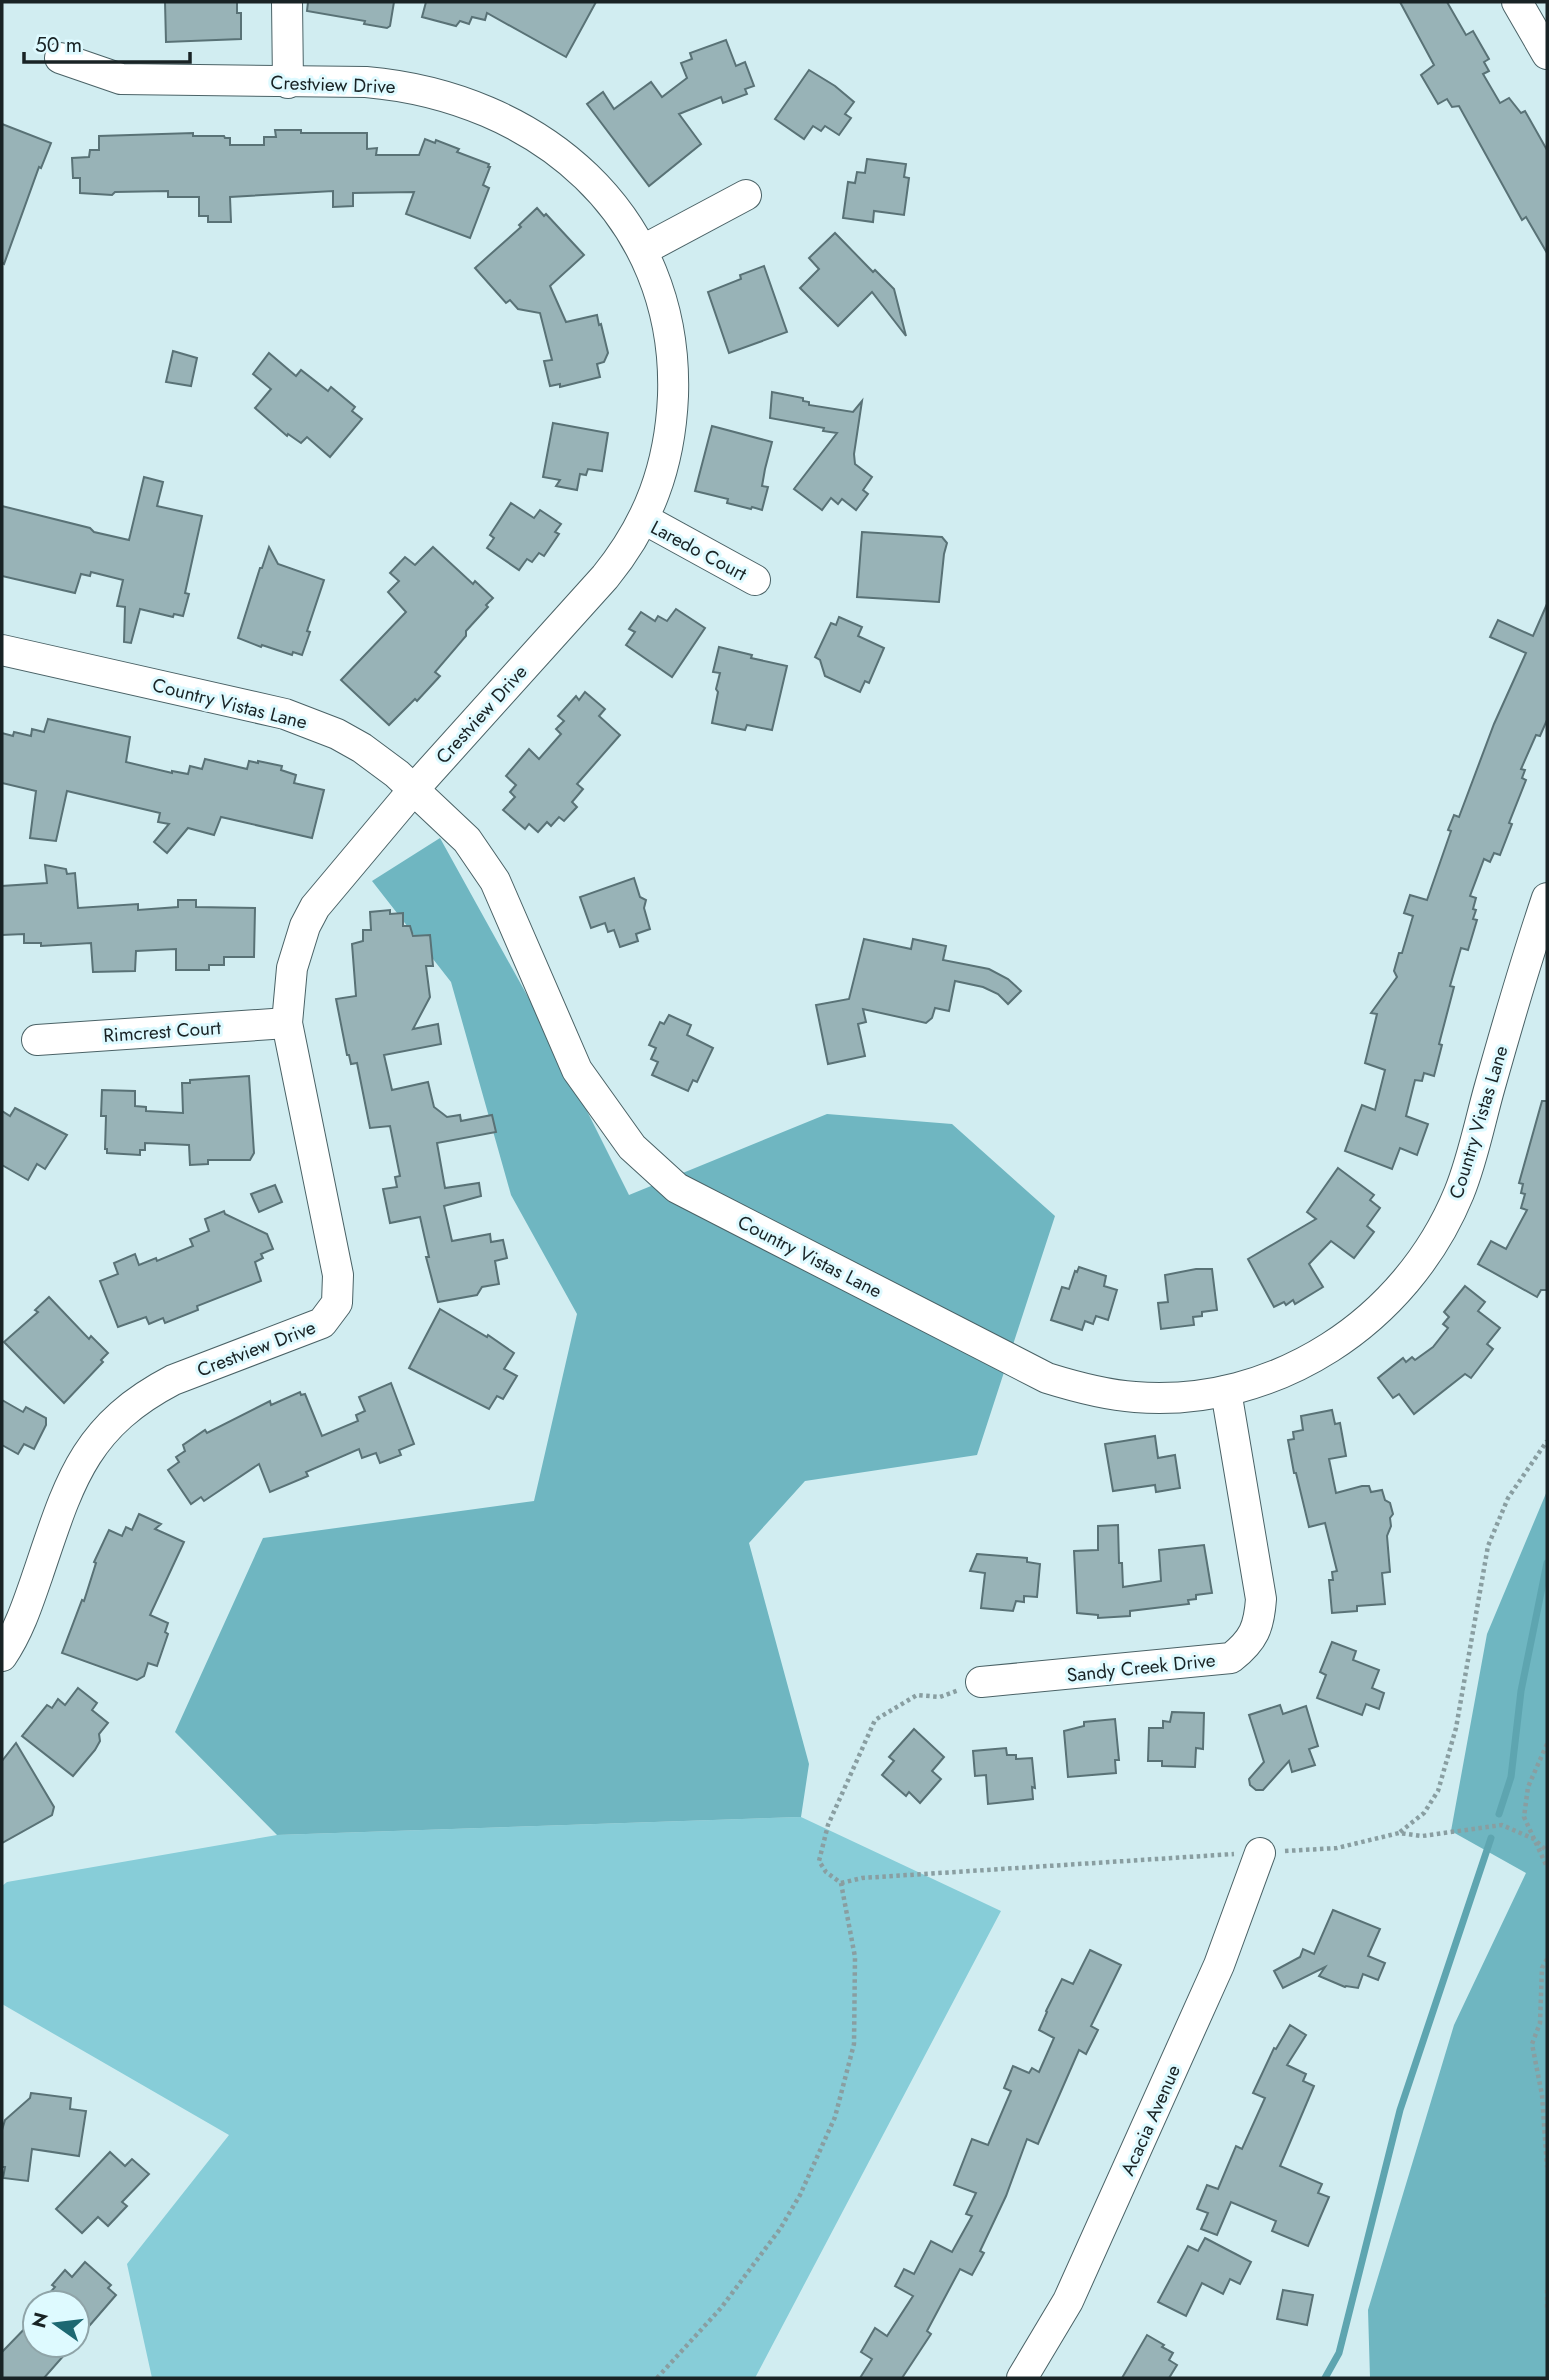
<svg xmlns="http://www.w3.org/2000/svg" width="1549" height="2380" font-family="Jost,sans-serif">
<style>
.green{fill:#87cdd8}
.forest{fill:#6fb6c1}
.lines{fill:none;stroke-linecap:round;stroke-linejoin:round}
.stream{stroke:#5ea5b0;stroke-width:7}
.building{fill:#98b3b7;stroke:#597276;stroke-width:2}
.minor-casing{stroke:#4a6266;stroke-width:32}
.path{stroke:#899ea1;stroke-width:4.5;stroke-dasharray:3.5 3.5;stroke-linecap:butt}
.minor{stroke:#fff;stroke-width:30}
.labels{text-anchor:middle;stroke-width:6;stroke-linejoin:round;paint-order:stroke}
.street-label{font-size:19px;fill:#192325;stroke:#defaff}
</style>
<rect width="100%" height="100%" fill="#d1edf1"/>
<!-- green -->
<polygon class="green" points="801,1817 1001,1911 755,2378 152,2378 127,2264 229,2135 2,2004 2,1886 7,1882 277,1835"/>
<!-- forest -->
<g class="forest">
<polygon points="440,838 548,1033 629,1195 827,1114 952,1124 1055,1216 977,1455 805,1481 749,1543 809,1764 801,1817 277,1835 175,1732 263,1538 534,1501 577,1314 511,1195 451,982 372,881"/>
<polygon points="1547,1491 1547,2378 1370,2378 1368,2310 1454,2025 1526,1873 1451,1831 1487,1634"/>
</g>
<g class="lines">
<!-- stream -->
<g class="stream">
<polyline points="1499,1814 1511,1777 1521,1691 1547,1563"/>
<polyline points="1325,2378 1339,2353 1400,2110 1491,1838"/>
</g>
</g>
<!-- building -->
<g class="building">
<polygon points="165,2 237,2 237,13 241,13 241,39 166,42"/>
<polygon points="308,2 394,2 390,26 387,28 364,24 365,21 307,11"/>
<polygon points="426,2 596,2 566,57 487,13 485,20 472,17 469,24 460,21 456,26 422,17"/>
<polygon points="1400,2 1447,2 1466,35 1473,31 1489,59 1484,62 1489,71 1483,74 1500,103 1509,98 1521,113 1525,111 1547,150 1547,253 1526,217 1522,220 1459,106 1452,107 1447,99 1438,104 1421,75 1434,65"/>
<polygon points="726,40 736,66 745,62 754,86 745,89 747,94 723,103 721,97 679,114 701,144 649,186 587,104 603,92 614,109 651,82 662,97 687,78 681,63 692,59 690,53"/>
<polygon points="809,70 835,86 854,102 845,114 851,118 839,135 825,126 821,131 813,126 804,139 775,119"/>
<polygon points="2,124 51,143 41,168 39,167 4,264 2,263"/>
<polygon points="275,130 301,130 301,133 367,133 367,149 377,148 376,155 419,155 425,139 435,143 436,140 459,149 457,152 489,164 488,167 490,167 483,185 489,188 470,238 406,214 414,192 353,193 353,206 333,207 333,191 230,197 231,222 208,222 208,216 199,216 199,197 168,197 168,191 115,192 112,195 80,193 80,178 73,178 72,158 89,157 90,150 99,150 99,136 193,133 193,136 224,136 225,138 230,138 230,145 264,145 264,137 276,137"/>
<polygon points="867,159 906,164 904,177 909,178 904,215 874,211 873,222 843,218 848,182 855,183 857,172 865,173"/>
<polygon points="537,208 544,216 546,214 584,255 550,286 566,322 597,315 599,325 601,324 608,353 604,362 597,364 600,377 560,387 560,384 550,386 544,361 552,360 540,313 518,309 510,300 506,303 475,268 521,227 519,225"/>
<polygon points="835,233 873,272 875,270 894,289 906,336 872,292 838,326 800,288 819,269 809,258"/>
<polygon points="764,266 787,332 729,353 708,292 741,279 740,275"/>
<polygon points="173,351 197,358 191,386 166,382"/>
<polygon points="269,353 296,376 301,370 328,391 331,387 355,407 352,411 362,419 330,457 307,437 301,443 288,434 287,436 255,408 271,389 253,374"/>
<polygon points="772,392 803,398 803,401 809,402 809,405 853,412 862,401 854,454 855,464 872,477 863,490 868,494 856,510 842,499 838,504 831,498 822,510 794,489 837,433 823,431 824,428 770,418"/>
<polygon points="553,423 608,433 602,471 588,469 586,475 580,474 577,490 556,486 560,480 543,477"/>
<polygon points="712,426 772,442 765,469 762,486 768,487 762,510 752,507 751,509 727,503 728,499 695,491"/>
<polygon points="144,477 163,482 157,506 202,516 185,593 189,594 183,616 174,614 173,617 140,609 131,643 124,642 125,607 117,606 123,580 91,572 90,576 81,574 75,593 2,576 2,506 90,528 94,532 129,540"/>
<polygon points="511,503 534,518 540,510 561,524 555,532 559,534 544,556 539,553 532,562 527,559 519,570 487,548 494,538 490,535"/>
<polygon points="862,532 942,537 947,543 944,554 939,602 857,597"/>
<polygon points="269,547 278,564 324,580 307,631 310,632 302,655 293,652 292,655 262,645 261,647 238,638 260,568 262,568"/>
<polygon points="433,547 473,584 475,581 493,598 486,605 488,607 466,631 466,636 435,672 440,676 417,701 415,699 389,725 341,680 406,612 388,592 399,581 390,573 405,557 415,565"/>
<polygon points="1547,604 1547,720 1540,736 1536,735 1521,769 1525,770 1522,778 1526,780 1509,823 1512,824 1500,855 1494,853 1490,862 1484,859 1470,896 1476,898 1473,909 1476,910 1473,919 1477,920 1468,950 1461,948 1450,986 1454,987 1439,1044 1442,1045 1434,1076 1424,1073 1422,1081 1415,1080 1406,1116 1428,1124 1417,1155 1400,1148 1392,1169 1345,1151 1362,1105 1375,1110 1385,1070 1365,1063 1377,1014 1371,1013 1397,977 1394,971 1399,953 1402,953 1413,916 1404,913 1410,895 1427,900 1451,831 1448,830 1454,815 1459,817 1494,724 1526,653 1490,637 1498,620 1533,636"/>
<polygon points="676,609 705,628 672,677 626,645 635,632 629,629 641,612 655,621 658,616 667,621"/>
<polygon points="839,617 862,627 858,636 884,648 869,683 865,681 860,692 825,676 820,660 815,657 831,623 836,625"/>
<polygon points="719,647 752,655 751,658 787,666 772,730 747,725 745,730 712,723 718,692 716,689 720,673 713,672"/>
<polygon points="585,692 605,709 599,716 620,735 577,784 583,789 572,802 577,807 564,821 559,817 551,826 547,822 538,832 529,824 525,829 503,810 515,797 510,792 516,785 506,776 529,749 539,759 561,734 556,729 564,721 558,716 576,696 579,700"/>
<polygon points="48,719 130,737 126,762 172,773 172,771 188,774 190,766 202,769 205,759 247,769 249,761 258,763 258,761 282,766 281,770 296,775 294,783 324,790 312,838 221,817 214,835 188,828 167,853 154,842 169,824 158,822 160,813 67,791 56,841 30,838 36,791 2,783 2,733 13,736 14,732 31,736 32,729 44,732"/>
<polygon points="45,865 66,869 67,874 75,873 78,908 138,904 138,910 178,907 178,900 196,900 196,907 255,908 254,957 224,957 224,965 209,965 209,970 176,970 176,949 136,951 135,971 93,972 91,943 41,946 41,943 24,943 24,934 2,935 2,886 47,883"/>
<polygon points="634,878 640,897 646,900 644,908 650,929 636,934 638,941 620,947 614,930 608,932 605,923 591,928 580,897"/>
<polygon points="390,910 390,914 403,913 403,926 410,926 413,936 430,935 433,966 426,966 430,997 413,1029 438,1024 441,1044 384,1055 392,1090 428,1082 434,1107 447,1117 460,1115 461,1121 492,1115 496,1132 437,1143 445,1188 479,1183 481,1196 444,1206 452,1241 490,1234 491,1242 503,1240 507,1258 495,1261 499,1284 482,1287 477,1295 438,1302 426,1257 429,1257 420,1217 390,1223 383,1189 397,1187 395,1177 400,1176 390,1126 370,1128 357,1063 351,1064 349,1055 347,1055 336,999 356,996 352,944 363,941 363,930 371,930 370,912"/>
<polygon points="864,939 911,949 913,939 946,946 943,960 989,969 1008,979 1021,991 1008,1004 998,994 983,987 955,981 949,1011 935,1008 932,1018 926,1023 863,1009 866,1022 858,1024 865,1056 828,1064 816,1005 849,999"/>
<polygon points="669,1015 691,1025 687,1035 713,1048 697,1082 693,1080 688,1091 652,1075 658,1062 651,1059 656,1048 649,1045 660,1022 664,1024"/>
<polygon points="249,1076 254,1153 250,1160 208,1160 208,1164 190,1165 189,1145 145,1143 145,1150 140,1150 140,1155 107,1153 107,1149 105,1149 106,1116 101,1116 102,1090 135,1091 135,1106 146,1107 146,1111 183,1113 182,1083 190,1083 190,1080"/>
<polygon points="1542,1101 1547,1101 1547,1290 1541,1290 1537,1297 1478,1264 1491,1241 1506,1249 1527,1210 1521,1208 1525,1194 1521,1193 1523,1184 1519,1183"/>
<polygon points="15,1108 67,1135 45,1169 37,1164 28,1180 2,1165 2,1111 10,1116"/>
<polygon points="1338,1168 1374,1195 1370,1200 1380,1208 1367,1226 1374,1232 1354,1258 1331,1241 1309,1264 1323,1287 1295,1304 1293,1300 1286,1305 1284,1302 1274,1307 1248,1259 1316,1219 1307,1212"/>
<polygon points="275,1185 282,1202 259,1212 251,1194"/>
<polygon points="224,1211 225,1214 267,1234 273,1249 261,1254 263,1258 255,1262 261,1281 197,1306 198,1310 165,1323 163,1318 149,1324 146,1317 118,1327 100,1281 118,1274 114,1263 135,1254 139,1265 156,1258 157,1261 193,1246 190,1239 209,1231 205,1219"/>
<polygon points="1079,1267 1106,1276 1104,1286 1117,1290 1108,1320 1096,1316 1093,1324 1085,1321 1082,1330 1051,1320 1062,1287 1069,1289 1075,1271 1077,1272"/>
<polygon points="1196,1269 1212,1269 1217,1310 1202,1312 1202,1316 1193,1317 1194,1325 1161,1329 1158,1303 1168,1302 1165,1275"/>
<polygon points="1465,1286 1485,1302 1478,1311 1500,1328 1487,1344 1493,1349 1471,1378 1465,1374 1414,1414 1399,1394 1393,1398 1378,1378 1403,1358 1406,1362 1412,1357 1415,1360 1433,1347 1448,1328 1443,1324 1449,1317 1444,1312"/>
<polygon points="49,1297 89,1339 91,1336 108,1353 101,1360 103,1362 64,1403 4,1342 38,1312 35,1310"/>
<polygon points="440,1309 487,1337 488,1335 514,1353 504,1369 517,1376 503,1399 497,1396 489,1409 409,1368"/>
<polygon points="391,1383 414,1444 399,1450 401,1455 380,1463 376,1453 362,1458 359,1449 306,1472 308,1476 270,1492 259,1464 204,1501 201,1497 191,1504 168,1470 179,1462 176,1457 185,1451 183,1445 205,1430 207,1433 270,1401 271,1405 300,1392 301,1395 305,1394 322,1436 358,1421 356,1415 365,1411 359,1397"/>
<polygon points="2,1400 23,1412 26,1407 46,1418 46,1425 34,1449 24,1444 18,1454 2,1445"/>
<polygon points="1332,1410 1335,1424 1340,1423 1346,1456 1329,1459 1336,1493 1362,1486 1369,1486 1371,1492 1382,1490 1385,1500 1390,1503 1393,1514 1390,1518 1391,1526 1387,1536 1390,1572 1382,1573 1385,1604 1357,1606 1357,1611 1332,1613 1329,1580 1333,1580 1332,1572 1337,1571 1325,1523 1309,1527 1296,1473 1294,1473 1288,1440 1294,1439 1293,1432 1303,1430 1301,1416"/>
<polygon points="1155,1436 1158,1458 1175,1455 1180,1488 1156,1492 1155,1485 1113,1491 1105,1444"/>
<polygon points="139,1514 161,1524 155,1529 184,1542 150,1615 168,1623 165,1632 168,1634 157,1666 148,1663 144,1676 137,1680 62,1653 82,1600 84,1601 96,1563 94,1562 109,1530 122,1536 126,1527 132,1530"/>
<polygon points="1118,1525 1119,1563 1122,1563 1123,1587 1161,1581 1159,1550 1204,1545 1212,1593 1196,1595 1196,1599 1188,1600 1189,1604 1130,1611 1130,1616 1098,1618 1098,1615 1077,1613 1074,1551 1098,1550 1098,1526"/>
<polygon points="977,1554 1027,1558 1027,1562 1040,1564 1037,1597 1024,1596 1024,1602 1016,1601 1013,1611 981,1608 985,1573 970,1571"/>
<polygon points="1332,1642 1356,1651 1353,1660 1379,1670 1372,1688 1384,1693 1379,1709 1366,1704 1362,1715 1317,1698 1326,1675 1320,1672"/>
<polygon points="78,1688 97,1703 92,1710 108,1723 99,1734 100,1741 95,1750 73,1776 22,1736 47,1705 52,1708 58,1699 65,1705"/>
<polygon points="1280,1705 1283,1714 1306,1706 1318,1746 1309,1749 1315,1765 1292,1772 1289,1761 1263,1790 1256,1790 1250,1785 1249,1779 1264,1762 1249,1715"/>
<polygon points="1172,1712 1204,1713 1203,1749 1196,1748 1195,1767 1162,1766 1162,1761 1148,1761 1149,1728 1163,1728 1163,1721 1170,1722"/>
<polygon points="1115,1719 1119,1760 1115,1760 1116,1773 1068,1777 1064,1731 1084,1726 1084,1722"/>
<polygon points="914,1729 944,1757 932,1771 941,1779 920,1803 909,1792 906,1796 882,1775 894,1761 889,1757"/>
<polygon points="16,1743 54,1807 52,1815 2,1843 2,1761"/>
<polygon points="1006,1748 1007,1755 1016,1755 1016,1759 1032,1758 1035,1788 1032,1787 1033,1799 988,1804 986,1775 975,1776 973,1751"/>
<polygon points="1333,1910 1380,1929 1368,1956 1385,1963 1378,1980 1363,1974 1358,1988 1346,1986 1345,1987 1319,1976 1325,1967 1283,1988 1274,1971 1300,1957 1303,1949 1314,1954"/>
<polygon points="1090,1950 1121,1965 1091,2026 1098,2030 1086,2054 1079,2050 1038,2144 1027,2139 1006,2196 980,2251 984,2253 972,2275 960,2269 927,2331 931,2334 902,2378 860,2378 872,2359 861,2352 875,2328 887,2336 913,2296 895,2286 904,2269 914,2274 931,2241 952,2252 972,2216 966,2214 976,2193 954,2185 972,2139 988,2145 1011,2091 1004,2088 1013,2066 1029,2073 1032,2068 1039,2072 1054,2038 1039,2030 1047,2012 1046,2011 1062,1979 1073,1984"/>
<polygon points="1290,2025 1306,2035 1287,2065 1306,2074 1303,2081 1314,2086 1280,2166 1322,2184 1318,2193 1329,2197 1308,2246 1272,2231 1276,2221 1231,2202 1217,2235 1201,2229 1208,2213 1197,2209 1207,2185 1218,2189 1236,2146 1242,2149 1265,2098 1253,2093 1274,2048 1276,2049"/>
<polygon points="31,2093 71,2098 70,2109 86,2111 79,2156 32,2149 28,2181 3,2178 5,2167 2,2167 2,2130 5,2120 30,2098"/>
<polygon points="110,2152 125,2166 132,2159 149,2174 122,2202 127,2206 108,2226 98,2217 82,2233 56,2209"/>
<polygon points="1205,2238 1251,2262 1240,2284 1230,2279 1223,2294 1202,2283 1186,2316 1158,2302 1188,2246 1198,2251"/>
<polygon points="85,2262 111,2285 108,2288 116,2295 77,2340 77,2303 41,2303 55,2287 52,2285 65,2270 72,2277"/>
<polygon points="1283,2290 1313,2295 1307,2325 1277,2319"/>
<polygon points="35,2318 35,2345 73,2345 44,2378 2,2378 2,2352"/>
<polygon points="1147,2335 1164,2345 1162,2347 1173,2353 1169,2360 1177,2365 1169,2378 1122,2378"/>
</g>
<g class="lines">
<defs>
<g id="minor">
<polyline points="287,2 288,83"/>
<polyline points="1517,2 1547,54"/>
<polyline points="643,250 746,195"/>
<polyline points="644,519 755,580"/>
<path d="M2,650L285,714L337,734L362,748L397,774L467,840L495,881L577,1070L632,1147L677,1188L1047,1378C1076,1387 1105,1395 1135,1397C1275,1408 1406,1322 1459,1193C1473,1159 1480,1121 1490,1086C1508,1022 1526,960 1547,898"/>
<polyline points="37,1040 287,1023"/>
<path d="M2,1656C19,1631 28,1603 38,1574C69,1483 83,1427 173,1380L322,1323L337,1303L338,1275L287,1023L292,968L305,926L315,907L414,789L605,577C649,523 670,466 673,396C679,214 538,97 366,82L121,79L60,58"/>
<path d="M981,1682L1231,1658C1254,1640 1259,1627 1261,1599L1226,1391"/>
<polyline points="1022,2378 1068,2301 1219,1965 1260,1853"/>
</g>
</defs>
<!-- minor casing -->
<use href="#minor" class="minor-casing"/>
<!-- path -->
<g class="path">
<polyline points="1547,1744 1528,1787 1524,1817 1547,1867"/>
<polyline points="1400,1832 1424,1813 1438,1791 1456,1728 1488,1546 1508,1498 1547,1441"/>
<polyline points="1285,1851 1337,1848 1399,1833 1422,1836 1502,1825 1534,1839 1547,1851"/>
<polyline points="841,1883 862,1878 1234,1854"/>
<polyline points="1547,1959 1542,1968 1540,2023 1532,2044 1542,2095 1547,2167"/>
<polyline points="1547,2290 1547,2311"/>
<polyline points="657,2378 721,2308 780,2229 800,2195 835,2117 854,2044 855,1957 841,1883 826,1872 819,1861 828,1825 875,1720 917,1695 940,1697 959,1690"/>
</g>
<!-- minor -->
<use href="#minor" class="minor"/>
</g>
<g class="labels">
<!-- street labels -->
<g class="street-label">
<text transform="translate(333 84) rotate(2)" y="7">Crestview Drive</text>
<text transform="translate(699 550) rotate(28)" y="7">Laredo Court</text>
<text transform="translate(230 703) rotate(14)" y="7">Country Vistas Lane</text>
<text transform="translate(481 714) rotate(-48)" y="7">Crestview Drive</text>
<text transform="translate(162 1031) rotate(-4)" y="7">Rimcrest Court</text>
<text transform="translate(1478 1122) rotate(-73)" y="7">Country Vistas Lane</text>
<text transform="translate(810 1256) rotate(27)" y="7">Country Vistas Lane</text>
<text transform="translate(256 1348) rotate(-21)" y="7">Crestview Drive</text>
<text transform="translate(1141 1667) rotate(-6)" y="7">Sandy Creek Drive</text>
<text transform="translate(1150 2120) rotate(-66)" y="7">Acacia Avenue</text>
</g>
</g>
<!-- border -->
<rect width="1549" height="2380" fill="none" stroke="#192325" stroke-width="7"/>
<!-- north arrow -->
<g transform="translate(56 2324) rotate(284)"><circle r="33" fill="#defaff" stroke="#8fa4a8" stroke-width="2"/>
<path d="M0-5L12 26L0 18L-12 26Z" fill="#1d6872"/>
<text y="-10" font-size="19" font-weight="bold" text-anchor="middle" fill="#192325">N</text>
</g>
<!-- scale -->
<path d="M24 52v10h166v-10" fill="none" stroke="#192325" stroke-width="3.5"/>
<text x="35" y="52" font-size="21" fill="#192325" stroke="#defaff" stroke-width="5" paint-order="stroke">50 m</text>
</svg>
